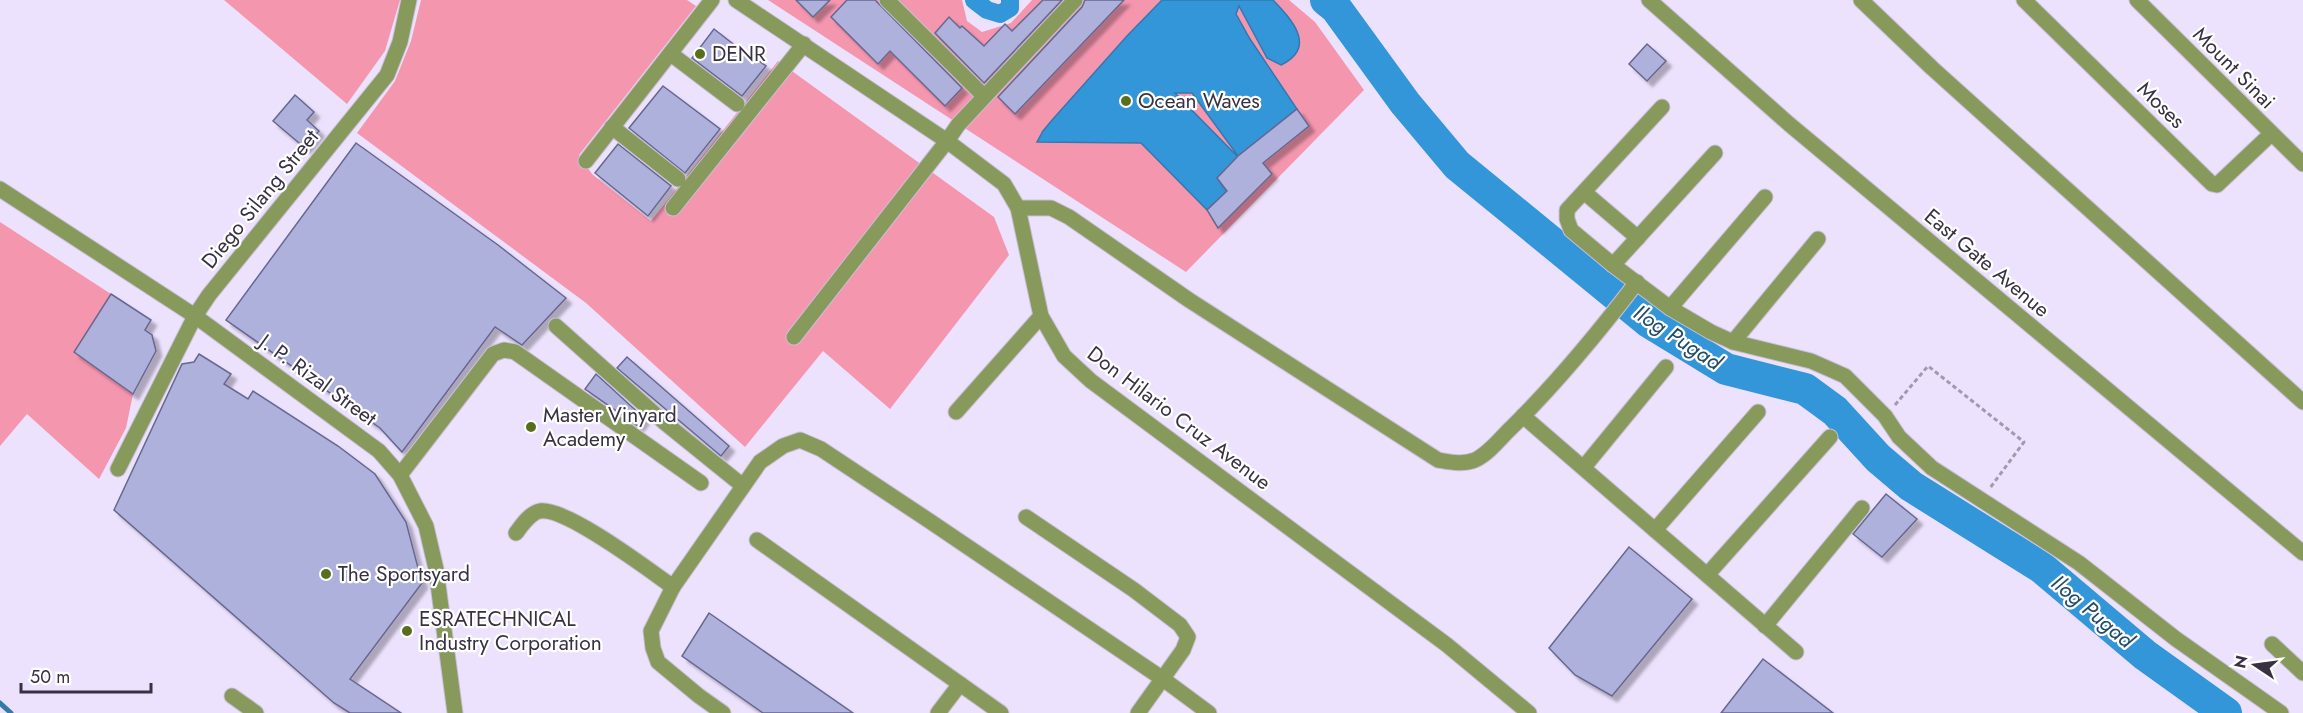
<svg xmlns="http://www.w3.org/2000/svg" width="2303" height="713" font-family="Jost,sans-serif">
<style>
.green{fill:#f596af}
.water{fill:#3296d9;stroke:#3478ac;stroke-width:1.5}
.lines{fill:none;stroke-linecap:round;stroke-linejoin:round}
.stream{stroke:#3478ac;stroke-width:5}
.canal{stroke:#3296d9;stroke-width:18}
.river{stroke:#3296d9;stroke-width:32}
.building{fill:#afb1dd;stroke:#66678f;stroke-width:1.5;filter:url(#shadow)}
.minor-casing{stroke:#c8bfd8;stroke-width:17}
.path{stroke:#a299b0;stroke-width:3;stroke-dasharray:4.5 3;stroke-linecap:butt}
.minor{stroke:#879a5c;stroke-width:15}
.poi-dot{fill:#596e1c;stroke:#fff;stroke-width:2}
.labels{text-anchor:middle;stroke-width:4.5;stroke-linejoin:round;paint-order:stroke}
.poi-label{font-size:21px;fill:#383142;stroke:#fff;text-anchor:start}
.street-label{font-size:21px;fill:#383142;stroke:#fff}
.water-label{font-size:22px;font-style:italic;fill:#234a67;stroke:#fff}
</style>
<defs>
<filter id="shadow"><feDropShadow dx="5.5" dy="5.5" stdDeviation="1.5" flood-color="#0004"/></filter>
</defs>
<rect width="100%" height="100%" fill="#ece2fd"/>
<!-- green -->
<g class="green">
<polygon points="224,0 400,0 385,51 347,104"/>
<polygon points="421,0 687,0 696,6 579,155 592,174 651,221 778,61 994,217 1009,255 890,409 823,351 745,447 586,303 357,133 395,81 411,41"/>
<polygon points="768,0 962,0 967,21 982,32 1011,23 1032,0 1289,0 1315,22 1364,90 1186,272"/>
<polygon points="0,222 111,294 74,352 133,394 126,428 99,479 27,414 0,446"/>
</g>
<!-- water -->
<path class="water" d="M1162,0H1273C1291,19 1318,47 1281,65L1267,58L1239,6L1236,14L1250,39L1297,109L1238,156L1192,93H1175L1238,157L1217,178L1227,191L1207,210L1141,143L1037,142L1043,131L1053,119L1127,36Z"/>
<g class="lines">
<!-- stream -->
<polyline class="stream" points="0,703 11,713"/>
<!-- canal -->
<polyline class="canal" points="974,0 987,10 1000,14 1010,8 1010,0"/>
<!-- river -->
<polyline class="river" points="1326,0 1336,8 1405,103 1457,165 1649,322 1726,369 1805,389 1835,411 1878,458 1911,486 2042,568 2145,655 2226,713"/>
</g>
<!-- building -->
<g class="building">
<polygon points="796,0 830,0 813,17"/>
<polygon points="847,0 875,0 962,88 945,106 890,51 878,64 831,17"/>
<polygon points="1043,0 1062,0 984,83 935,33 949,17 960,28 962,26 984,46 1005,24 1012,31"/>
<polygon points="1085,0 1124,0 1015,114 998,97 1082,7"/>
<polygon points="714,29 750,57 751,55 766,66 742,96 692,58"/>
<polygon points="1647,44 1666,61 1647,81 1629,64"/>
<polygon points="663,86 720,129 685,173 629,128"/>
<polygon points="295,95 314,112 307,120 319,131 305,148 273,121"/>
<polygon points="1297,109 1309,126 1263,163 1272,174 1218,228 1207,210 1227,191 1217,178 1238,156"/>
<polygon points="356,143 498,245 566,298 522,345 495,327 402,452 380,428 226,320"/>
<polygon points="618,144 671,186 648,216 595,173"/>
<polygon points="111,294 151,320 145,330 152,335 156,351 133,394 74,352"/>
<polygon points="199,354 231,374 224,384 248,399 253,391 338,446 375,474 406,522 422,583 350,679 401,713 350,713 334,703 114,510 182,364 194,362"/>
<polygon points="627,357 729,446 721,456 617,368"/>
<polygon points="596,374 644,418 638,426 585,389"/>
<polygon points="1886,494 1917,519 1882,557 1853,534"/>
<polygon points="1629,547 1692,599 1612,696 1575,675 1549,648"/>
<polygon points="709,613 853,713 763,713 682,656"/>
<polygon points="1763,659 1833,713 1721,713"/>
</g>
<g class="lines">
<defs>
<g id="minor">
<polyline points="736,0 947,141 1004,184 1018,208 1041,316 1064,356 1091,381 1447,645 1529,713"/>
<polyline points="887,0 984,96"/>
<polyline points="1649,0 1789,124 2303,553"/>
<polyline points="1861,0 1932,68 2303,402"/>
<polyline points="2024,0 2212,184 2217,185 2271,134"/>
<polyline points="2137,0 2303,164"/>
<polyline points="671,54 737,104"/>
<polyline points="1662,107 1567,210 1567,219 1571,230 1613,265 1670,308 1711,332 1733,342 1811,361 1845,376 1885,416 1899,437 1932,468 2079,563 2176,639 2281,713"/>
<polyline points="612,127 678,179"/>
<polyline points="586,161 712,0"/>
<polyline points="0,189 195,316 379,451 400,475 426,526 436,569 455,713"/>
<polyline points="1584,192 1638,238"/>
<polyline points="673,208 804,44"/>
<path d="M1018,208H1051L1069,217L1189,300L1438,460C1450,462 1463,465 1475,460C1488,454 1499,440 1509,430C1555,385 1598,333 1637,282"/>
<polyline points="1613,265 1715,153"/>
<polyline points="1670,308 1765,197"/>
<polyline points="556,326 665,423 743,486"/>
<polyline points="794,337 947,141 958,125 1075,0"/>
<polyline points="1733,342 1818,239"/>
<polyline points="956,412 1041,316"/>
<polyline points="1523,416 1796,652"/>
<polyline points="1584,467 1666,367"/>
<polyline points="118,469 195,316 209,295 387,75 400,42 409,0"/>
<polyline points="400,475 493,354 504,350 515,352 701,483"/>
<polyline points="1026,517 1134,590 1180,625 1188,637 1183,650 1138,713"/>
<polyline points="1655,530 1758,412"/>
<path d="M516,533C522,525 530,513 540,511C566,507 649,570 673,587"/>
<polyline points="757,540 1001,713"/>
<polyline points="1707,575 1830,437"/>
<polyline points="1765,626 1862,508"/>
<polyline points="2272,644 2303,673"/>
<polyline points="232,696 256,713"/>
<polyline points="723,713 699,696 658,662 653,648 651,631 673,587 760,462 783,446 800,440 821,449 931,522 1163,679 1209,713"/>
<polyline points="938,713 960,684"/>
</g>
</defs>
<!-- minor casing -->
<use href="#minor" class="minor-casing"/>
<!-- path -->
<polyline class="path" points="1895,405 1928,366 2024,442 1990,488"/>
<!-- minor -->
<use href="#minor" class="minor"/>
</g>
<!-- markers -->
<g class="poi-dot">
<circle cx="700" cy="54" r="6"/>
<circle cx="1126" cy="101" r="6"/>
<circle cx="531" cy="427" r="6"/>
<circle cx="326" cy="574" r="6"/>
<circle cx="407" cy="631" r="6"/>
</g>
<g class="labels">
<!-- poi labels -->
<g class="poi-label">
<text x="712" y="61">DENR</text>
<text x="1138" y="108">Ocean Waves</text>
<text x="543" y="422">Master Vinyard<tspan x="543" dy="24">Academy</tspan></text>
<text x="338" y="581">The Sportsyard</text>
<text x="419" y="626">ESRATECHNICAL<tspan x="419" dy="24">Industry Corporation</tspan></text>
</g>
<!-- street labels -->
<g class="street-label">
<text transform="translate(2234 68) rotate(45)" y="7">Mount Sinai</text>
<text transform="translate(2161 105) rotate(44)" y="7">Moses</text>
<text transform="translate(260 199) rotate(-51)" y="7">Diego Silang Street</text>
<text transform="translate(1987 263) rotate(40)" y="7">East Gate Avenue</text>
<text transform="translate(318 380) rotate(36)" y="7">J. P. Rizal Street</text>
<text transform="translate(1179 418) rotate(37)" y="7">Don Hilario Cruz Avenue</text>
</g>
<!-- water labels -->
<g class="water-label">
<text transform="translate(1678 337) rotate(33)" y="8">Ilog Pugad</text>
<text transform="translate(2093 611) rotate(40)" y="8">Ilog Pugad</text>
</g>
</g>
<!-- north arrow -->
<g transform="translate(2255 665) rotate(283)" stroke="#ffffff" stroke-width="4.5" paint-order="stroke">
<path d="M0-4.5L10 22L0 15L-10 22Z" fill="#383142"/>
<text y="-9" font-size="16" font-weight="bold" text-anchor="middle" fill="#383142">N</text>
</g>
<!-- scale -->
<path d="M21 683v9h130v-9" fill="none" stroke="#383142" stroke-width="3"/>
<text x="30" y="683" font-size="18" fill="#383142" stroke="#ffffff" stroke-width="4.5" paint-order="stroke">50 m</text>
</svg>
